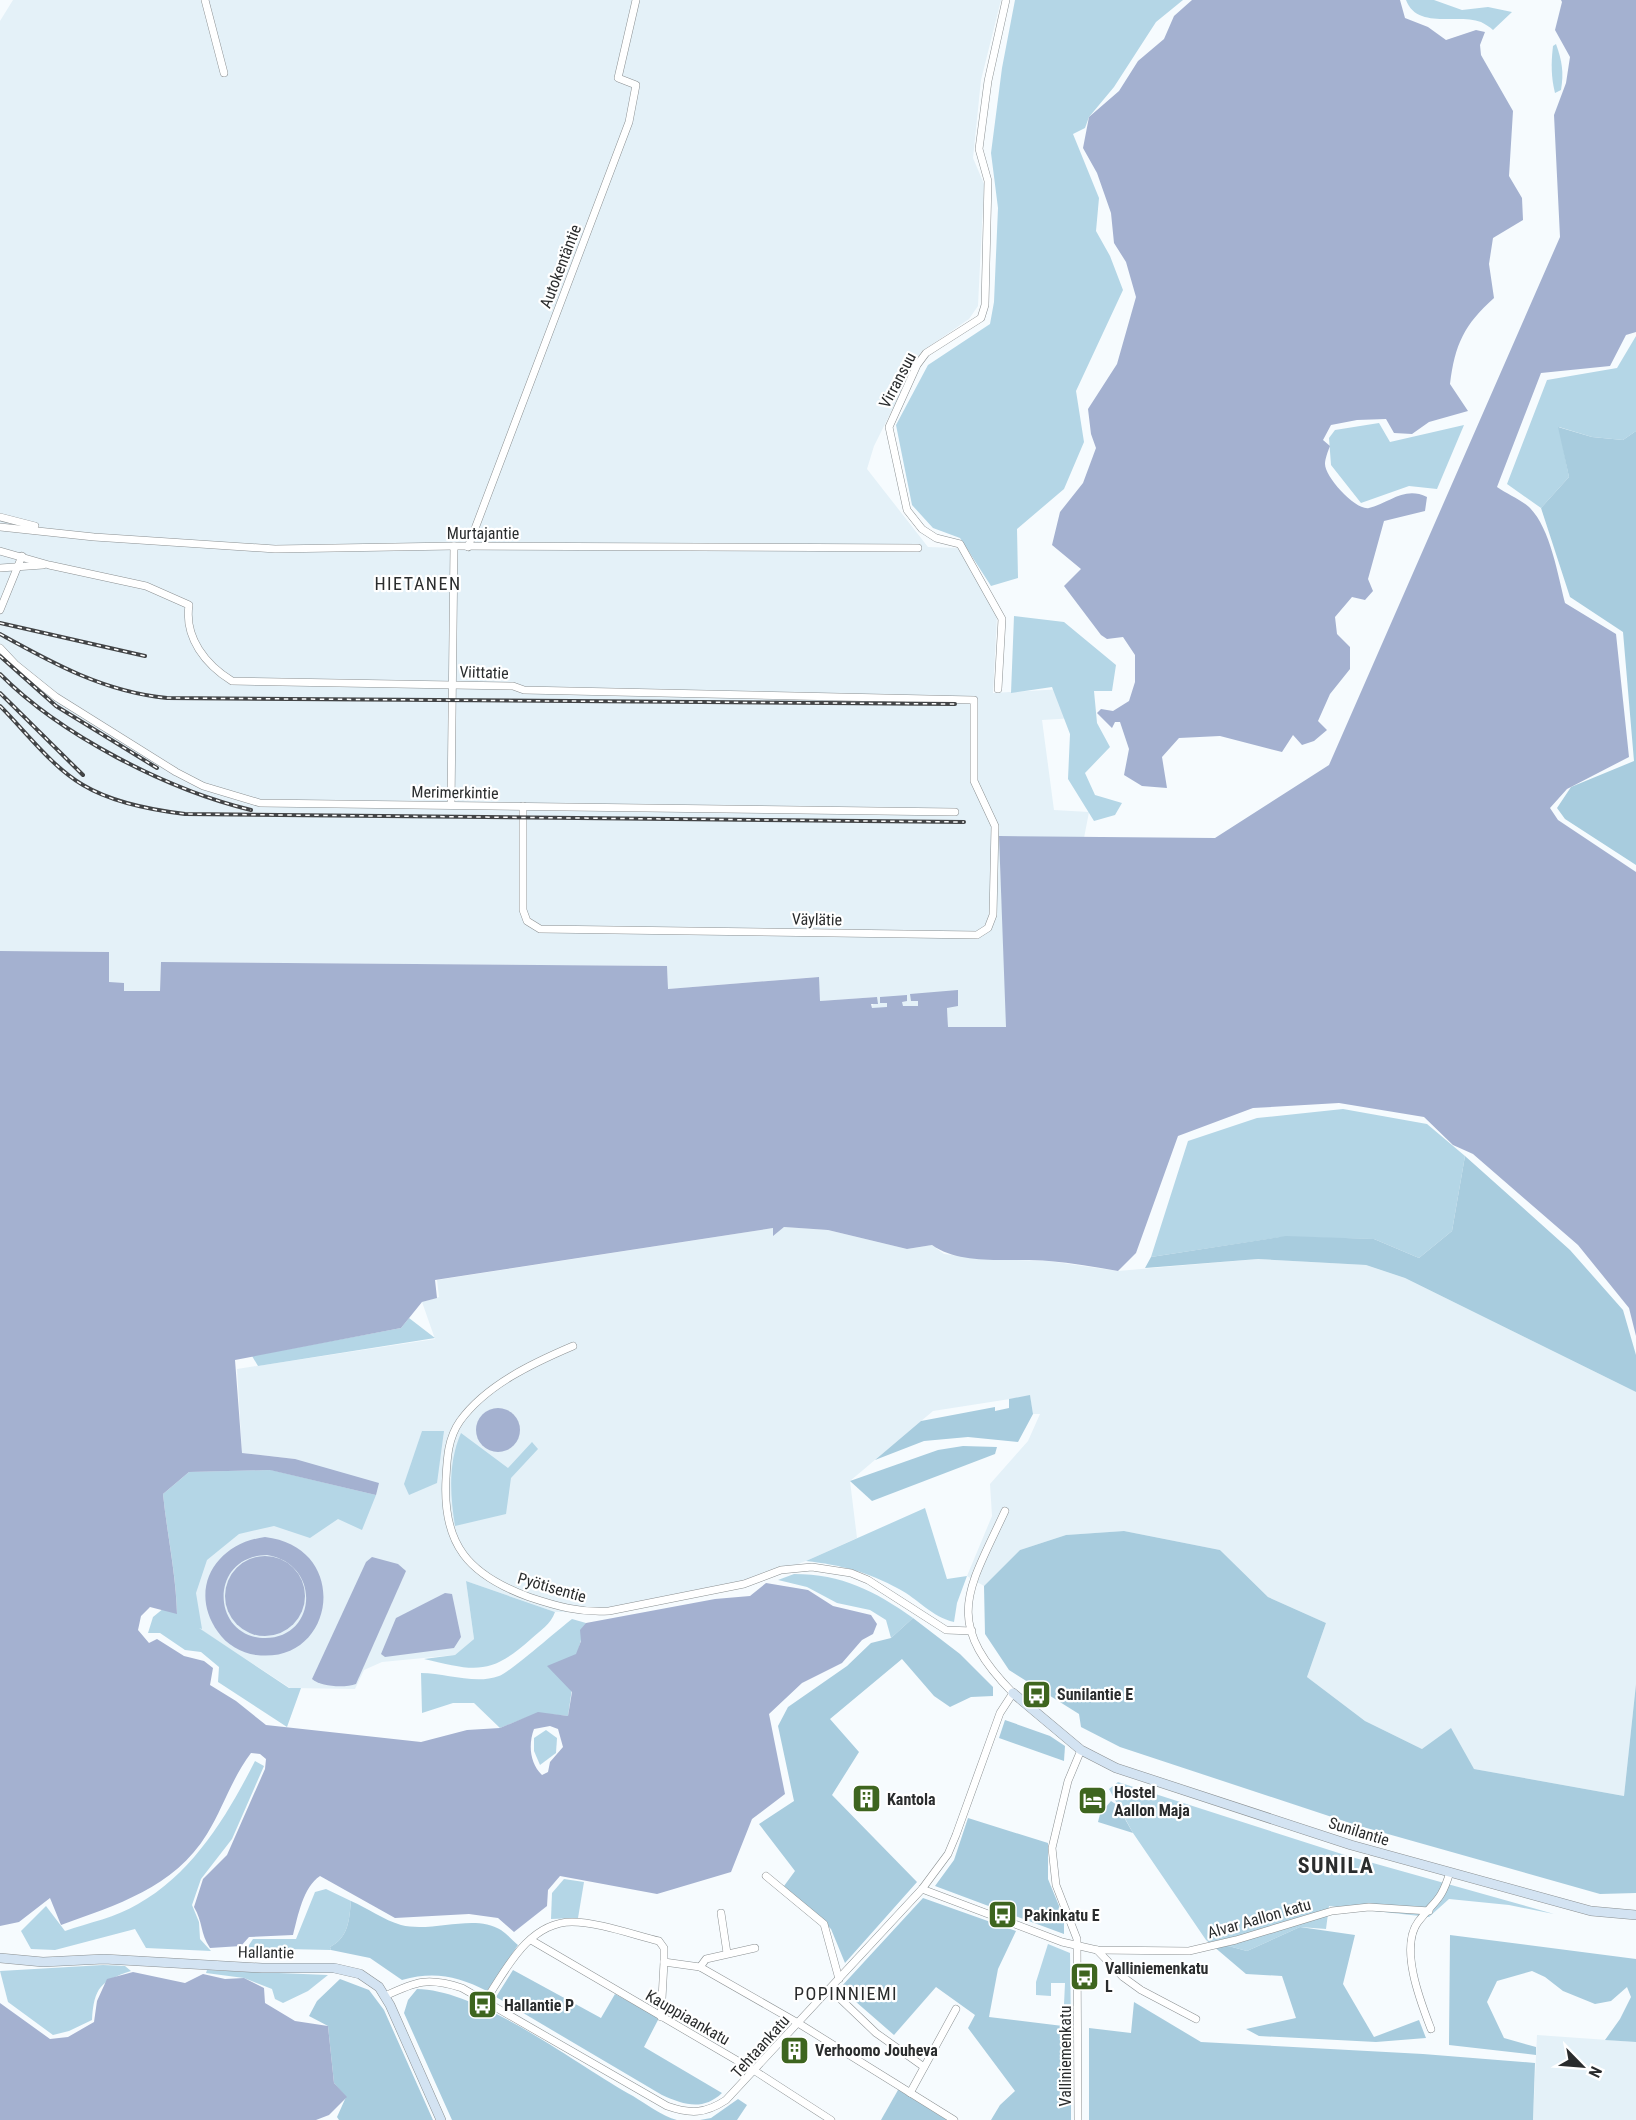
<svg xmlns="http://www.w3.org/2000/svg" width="1636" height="2120" font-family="'Roboto Condensed',sans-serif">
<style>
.built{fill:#e4f1f8}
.green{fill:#b4d6e6}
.forest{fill:#a8ccde}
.water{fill:#a4b1d0;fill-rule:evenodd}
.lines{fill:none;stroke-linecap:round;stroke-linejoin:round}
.street-casing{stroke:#8b9092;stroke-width:8}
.secondary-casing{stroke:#8b9092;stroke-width:10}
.street{stroke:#fff;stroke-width:7}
.secondary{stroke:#d3e3f2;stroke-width:9}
.rail-casing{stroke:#424446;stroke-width:4}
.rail{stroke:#fff;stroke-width:1.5;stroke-dasharray:4.5;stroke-linecap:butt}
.labels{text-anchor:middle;stroke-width:4.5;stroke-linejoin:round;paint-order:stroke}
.street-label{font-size:16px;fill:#2a2c2d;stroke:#fff}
.poi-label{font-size:16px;font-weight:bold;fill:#2a2c2d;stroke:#fff;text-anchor:start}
.neighbourhood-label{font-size:18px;letter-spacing:1.5px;fill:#2a2c2d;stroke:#fff}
.district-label{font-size:22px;font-weight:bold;letter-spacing:1.5px;fill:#2a2c2d;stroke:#fff}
</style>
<rect width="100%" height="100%" fill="#f6fbfe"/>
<!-- built -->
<g class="built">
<polygon points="13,0 1001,0 981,80 973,158 984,184 978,306 969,319 921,352 874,446 867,469 928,547 958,548 997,616 993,693 1079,688 1092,717 1042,720 1054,810 1089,812 1084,838 999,837 1007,1027 948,1027 947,1007 918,1001 918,1006 902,1007 902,1002 887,1003 887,1008 871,1008 877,997 820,1001 818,977 668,989 667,966 161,962 160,992 124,991 109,982 109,952 0,951 0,21"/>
<polygon points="784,1227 828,1230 907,1249 932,1245 944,1254 986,1259 1049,1261 1118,1271 1258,1259 1366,1265 1405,1278 1636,1392 1636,1684 1624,1796 1474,1769 1422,1749 1365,1721 1307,1677 1326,1623 1268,1597 1220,1550 1124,1531 1066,1535 1020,1550 984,1586 967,1576 992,1516 990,1484 1028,1441 1040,1414 1033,1414 1030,1396 933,1411 850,1481 857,1538 806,1561 744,1584 592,1612 555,1612 466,1581 474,1639 455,1655 382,1662 364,1670 355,1689 290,1688 177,1614 189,1472 295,1459 242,1453 237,1369 435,1339 422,1302 439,1297 437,1280 773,1228 773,1235"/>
<polygon points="1537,2035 1636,2042 1636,2120 1533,2120"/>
</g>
<!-- green -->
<g class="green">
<polygon points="1015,0 1183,0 1156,22 1114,87 1089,117 1085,128 1073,134 1099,198 1096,231 1110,256 1123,290 1076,391 1084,442 1064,489 1017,529 1018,578 991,586 960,538 933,528 912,505 896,425 928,365 990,324 994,302 998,208 991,153 1002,68"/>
<path d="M1406,0H1434L1462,10L1488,7L1512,12L1493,30C1490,27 1485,24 1481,22C1458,13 1417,30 1406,0Z"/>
<path d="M1556,44C1562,61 1564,72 1561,90L1555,93C1551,77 1551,63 1553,46Z"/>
<polygon points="1636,336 1636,431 1623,440 1592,437 1559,427 1569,477 1541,508 1507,484 1547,380 1617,368"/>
<polygon points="1379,423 1390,442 1464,425 1437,489 1409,486 1361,503 1331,465 1329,438 1335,430"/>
<polygon points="1014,616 1064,622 1116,665 1112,691 1094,691 1097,723 1110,747 1085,773 1095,795 1122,803 1115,815 1094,821 1068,779 1070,734 1052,687 1011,693"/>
<polygon points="1343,1109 1427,1124 1465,1156 1452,1231 1419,1258 1374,1239 1282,1237 1151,1257 1188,1141 1257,1118"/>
<polygon points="409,1318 435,1338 258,1366 252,1356 401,1328"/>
<polygon points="422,1431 444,1431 437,1483 409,1495 404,1484"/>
<path d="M461,1433L508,1468L532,1442L538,1449L511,1478L506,1514L455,1526C450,1494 448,1463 461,1433Z"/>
<path d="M271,1470L376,1495L362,1530L338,1519L310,1538L274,1526L239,1534L207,1560L196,1593L202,1629L199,1628L289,1688H301L287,1727L218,1682L219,1667L201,1652L185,1650L160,1633H148L153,1617L164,1608L177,1613C176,1573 167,1534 163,1494L189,1472Z"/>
<path d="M925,1508L947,1579L967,1576L957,1603L954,1622C932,1617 918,1599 899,1589C868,1572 841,1565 806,1561Z"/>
<path d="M794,1574C842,1574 875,1591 913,1618L891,1638L886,1620L870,1610L837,1603L807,1587L778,1580Z"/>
<path d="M466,1581L555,1612C551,1624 540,1631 531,1639C490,1676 475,1671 424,1659L455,1655L474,1639Z"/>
<path d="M572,1619L586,1623L577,1654L568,1716L538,1713L500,1728L474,1703H453L422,1713L421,1673C446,1673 475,1685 499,1676C509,1673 559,1629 572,1619Z"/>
<polygon points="546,1730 557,1738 556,1753 540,1765 534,1751 534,1738"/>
<path d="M255,1761L264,1766L232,1839L201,1879L192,1905L199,1922L200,1939L211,1951L146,1948L135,1929L55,1950L31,1949L21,1931L46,1906L65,1931C88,1923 117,1917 138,1904C193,1873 227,1816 255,1761Z"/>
<polygon points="1118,1782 1348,1856 1554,1914 1509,1905 1449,1899 1429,1917 1329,1906 1326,1929 1300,1927 1247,1951 1206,1940 1133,1833 1109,1789"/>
<polygon points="564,1879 584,1882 578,1918 551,1919 552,1893"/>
<path d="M326,1889L351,1901C349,1920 349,1937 330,1947L331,1950L247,1948L253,1939H296L315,1892Z"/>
<polygon points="1048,1944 1070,1953 1071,2027 1063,2026 1065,1983 1051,1983 1051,1996 1036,1995 1036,1982"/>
<path d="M103,1965L125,1966L131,1971C101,1981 94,1987 92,2020L69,2031L53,2035L8,2002L0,1971Z"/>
<polygon points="207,1970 328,1975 308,1991 283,2003 275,1999 272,1989 244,1978 206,1973"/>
</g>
<!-- forest -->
<g class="forest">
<polygon points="1558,427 1592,437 1623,440 1636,431 1636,865 1565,819 1557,808 1571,787 1634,761 1623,632 1570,597 1541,508 1569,477"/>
<polygon points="1465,1156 1570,1250 1623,1310 1636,1355 1636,1392 1405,1278 1366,1265 1258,1259 1145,1268 1151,1257 1286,1236 1374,1239 1419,1258 1452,1231"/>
<polygon points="1030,1395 1033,1414 1018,1442 968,1437 924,1441 875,1460 921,1421 995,1407 995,1411 1009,1408 1009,1399"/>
<polygon points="963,1446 997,1447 995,1454 872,1501 850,1481 938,1450"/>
<polygon points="1124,1531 1220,1550 1268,1597 1326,1623 1307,1677 1365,1721 1422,1749 1451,1728 1474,1769 1624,1796 1636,1684 1636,1893 1600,1894 1356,1825 1120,1747 1081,1727 1079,1714 1009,1670 985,1634 984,1586 1020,1550 1066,1535"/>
<polygon points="913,1618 960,1654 993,1687 993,1696 971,1697 950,1707 934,1696 902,1659 830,1719 859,1752 832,1795 917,1882 845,1963 831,1929 784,1886 795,1871 759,1824 794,1801 778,1726 788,1707 847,1666 871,1643 891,1638"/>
<polygon points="1005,1720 1050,1736 1065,1746 1064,1761 999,1738"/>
<polygon points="1111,1801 1117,1805 1133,1833 1098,1822 1100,1814"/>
<polygon points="968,1818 1048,1843 1048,1879 1064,1918 1064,1934 935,1886 954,1860"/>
<polygon points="923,1898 1016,1931 998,1969 989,2017 1071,2027 1071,2120 991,2120 1000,2105 1015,2091 968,2028 975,2015 936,1987 894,2035 840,1988"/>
<path d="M351,1901C367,1908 384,1920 401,1925C433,1933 474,1913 501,1930C507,1934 513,1941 518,1945L487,1991C457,1976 434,1971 402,1980L370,1958L331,1950L330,1947C349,1937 349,1920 351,1901Z"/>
<polygon points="1300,1927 1355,1935 1343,1984 1374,2037 1419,2020 1426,2038 1376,2042 1259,2036 1246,2029 1296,2018 1282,1976 1246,1974 1206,1940 1247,1951"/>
<polygon points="1450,1935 1636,1959 1636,2042 1605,2040 1620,2019 1631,1997 1627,1987 1611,2001 1595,2004 1563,1991 1545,1977 1532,1971 1497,1981 1487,2002 1504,2038 1536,2047 1536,2055 1449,2045"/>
<path d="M513,1970L601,2018L615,1994L659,2018L644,2047L722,2093C703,2111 684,2105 662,2095L496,1997Z"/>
<polygon points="340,1979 369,1990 384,2010 433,2120 339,2120 337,2117 346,2097 334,2083 328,2026 309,2016 317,2001"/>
<path d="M417,1989C481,1990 575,2064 633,2096C646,2104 662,2116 677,2120H452L404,2013L408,2000Z"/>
<polygon points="1134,2002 1201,2042 1423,2054 1535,2063 1533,2120 1089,2120 1089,2028 1131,2033"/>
<polygon points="898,2090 899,2090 947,2120 881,2120"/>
<polygon points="738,2099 747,2105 737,2120 700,2120 711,2118"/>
</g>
<!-- water -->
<g class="water">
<path d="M1192,0H1400L1405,18L1428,27L1446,40L1476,30L1485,32L1480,45L1481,55L1513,111L1509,176L1522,198L1523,220L1493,238L1489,264L1494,298C1464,325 1455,344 1450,384L1468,411L1429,422L1412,434L1394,433L1386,419L1357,420L1331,425L1323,440L1330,446C1328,451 1325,459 1325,464C1325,477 1356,511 1369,508C1390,503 1404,486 1427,497L1425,511L1384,521L1368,579L1373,591L1365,600L1352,597L1335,617L1337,634L1350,647V669L1330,694L1318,721L1327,730L1314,741L1302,745L1293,735L1282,752L1220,736L1179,738L1162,757L1167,788L1142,786L1124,775L1129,749L1120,722H1115L1112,728L1097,713L1101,709L1113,711L1129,701L1135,682V655L1123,637L1107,639L1101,635L1064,586L1081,569L1052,545L1060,512L1083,483L1096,448L1091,434L1088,409L1117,364L1136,297L1126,262L1114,243L1111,213L1097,173L1083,148L1089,117L1119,91L1138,61L1164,39L1174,16Z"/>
<path d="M1561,0H1636V332L1626,335L1610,366L1541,373L1497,487C1507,494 1520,499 1529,507C1550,527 1558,575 1565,603L1616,634L1629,757L1567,789L1550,808L1558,820L1636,872V1336L1629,1308L1578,1245L1473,1154L1453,1145L1424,1117L1339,1103L1253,1108L1178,1136L1136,1253L1118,1271C1095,1267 1072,1263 1049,1261C1012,1257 963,1267 932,1245L907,1249L828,1230L784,1227L773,1236V1228L435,1280L437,1298L422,1302L401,1328L235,1360L242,1453L295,1459L379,1483L376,1495L270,1470L189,1472L163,1494C167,1534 176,1574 177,1614L150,1607L141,1616L138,1630L149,1643L157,1639L184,1656L204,1661L213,1668L210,1685L236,1701L266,1725L421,1742L467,1730L500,1728L538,1712L568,1716L572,1692L547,1666L576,1654L581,1641L580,1630L586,1623L715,1599L750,1596L766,1583L808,1590L833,1606L871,1615L877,1624L873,1634L862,1640L842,1663L802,1683L769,1714L785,1794L752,1819L731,1872L657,1894L560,1876L548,1890L547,1906L514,1932L498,1918L469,1914L395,1918L320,1876C303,1887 298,1916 293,1935L249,1937L241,1946L210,1948C200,1933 203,1922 194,1907L203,1879L227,1855L265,1769L266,1759L260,1754L251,1753C232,1778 223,1808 207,1834C174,1888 116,1905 61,1925L50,1898L19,1922L0,1926V951L109,952V982L124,983V991H160L161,962L667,966L668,989L819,977L820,1001L877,997L878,1004H871L872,1008L887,1007V1003H880V997L907,995V1001L902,1002L903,1006H918V1001H911L910,994L958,990V1006L947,1008L948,1027H1006L999,836L1215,838L1329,765L1560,237L1554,115L1566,83L1570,57L1555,30L1562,2ZM550,1726L558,1729L563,1747L550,1762L548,1772L542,1775C530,1763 528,1745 534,1729Z"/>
<circle cx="498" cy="1430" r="22"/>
<path d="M265,1537C352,1547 336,1665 256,1655C241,1653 226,1644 218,1632C187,1588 217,1543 265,1537ZM267,1555C322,1564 317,1638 265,1638C211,1638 208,1556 267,1555Z"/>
<circle cx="265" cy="1596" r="40"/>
<path d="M372,1557L398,1564L406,1571L356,1684C345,1688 321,1687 312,1679L366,1562Z"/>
<polygon points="445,1593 452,1594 461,1637 454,1648 385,1657 381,1654 396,1618"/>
<polygon points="133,1972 185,1983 203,1974 225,1979 244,1978 264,1988 265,2003 295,2021 328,2026 334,2083 347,2097 329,2115 316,2120 0,2120 0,2003 50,2039 68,2037 94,2022 97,2001 107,1979"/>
</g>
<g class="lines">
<defs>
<g id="street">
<polyline points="205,0 224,73"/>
<polyline points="0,517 35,526"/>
<polyline points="0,527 94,537 275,549 454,546 918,548"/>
<polyline points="468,547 629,122 636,85 618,78 636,0"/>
<path d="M0,551L49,565L146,586L189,605C184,638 206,665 232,681L513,686L524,690L974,700V781L995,826L993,915L988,928L977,935L540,929L527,921L523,910V806"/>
<polyline points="0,568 43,565"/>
<polyline points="0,610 22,556"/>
<polyline points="0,648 15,664 56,697 176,772 203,786 260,803 955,812"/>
<polyline points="998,689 1002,619 960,544 936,538 922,529 907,510 889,427 917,365 926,353 981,318 985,305 988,181 979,149 988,81 1006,0"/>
<polyline points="451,805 454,546"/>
<path d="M573,1346C533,1363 486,1385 460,1421C448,1438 447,1458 446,1478C442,1545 469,1575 529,1597C556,1606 580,1613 609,1611L744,1584L781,1570L812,1567L851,1573L868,1580L946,1630L972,1631"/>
<polyline points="766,1876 824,1924 839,1979"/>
<polyline points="922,1889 1062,1942 1097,1950 1189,1951 1236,1940 1332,1911 1369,1907 1429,1911"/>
<polyline points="721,1913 727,1953"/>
<polyline points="531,1940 755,2071 831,2120"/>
<polyline points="1097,1950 1123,1977 1141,1990 1196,2019"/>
<polyline points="700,1967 706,1959 755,1948"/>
<polyline points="830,1989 876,2033 924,2067"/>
<path d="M385,1996C417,1981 428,1977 462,1988L667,2106C690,2114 705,2114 726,2100L922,1889L948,1854L956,1835L1000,1713L1013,1693C942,1621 968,1591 1005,1511"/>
<path d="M486,2000C506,1969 529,1922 572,1922C598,1922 634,1935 659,1941L664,1948V1962L700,1967L798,2023L954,2120"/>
<polyline points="661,2017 664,1962"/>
<path d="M1431,2029C1421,2003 1399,1948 1418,1922C1435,1900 1441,1902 1450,1872"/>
<polyline points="910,2093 956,2009"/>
<polyline points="1078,2120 1077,1939 1056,1885 1052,1848 1068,1781 1081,1750"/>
</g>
<g id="secondary">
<polyline points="1013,1693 1081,1750 1116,1768 1351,1845 1591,1911 1636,1915"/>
<polyline points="0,1958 43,1962 104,1959 262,1968 334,1968 360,1974 379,1987 390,2005 441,2120"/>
</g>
</defs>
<!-- street casing -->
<use href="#street" class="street-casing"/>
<!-- secondary casing -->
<use href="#secondary" class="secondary-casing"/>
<!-- street -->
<use href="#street" class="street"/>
<!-- secondary -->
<use href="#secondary" class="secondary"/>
<defs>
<g id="rail">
<polyline points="0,623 145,656"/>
<path d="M0,634C54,664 105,692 167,698L955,704"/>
<polyline points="0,656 56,706 157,768"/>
<path d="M0,674C60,735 168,790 251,810"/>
<polyline points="0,693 83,775"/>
<path d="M0,706C26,732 52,767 83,785C113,803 152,810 185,814L964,822"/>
</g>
</defs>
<!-- rail casing -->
<use href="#rail" class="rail-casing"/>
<!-- rail -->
<use href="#rail" class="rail"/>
</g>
<!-- icons -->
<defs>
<symbol id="bus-square" viewBox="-11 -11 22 22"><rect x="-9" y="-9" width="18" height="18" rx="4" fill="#3e651f" stroke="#fff"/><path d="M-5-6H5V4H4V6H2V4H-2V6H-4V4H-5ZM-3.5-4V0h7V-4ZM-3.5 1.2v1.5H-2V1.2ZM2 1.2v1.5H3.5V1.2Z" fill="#fff"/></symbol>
<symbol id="building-square" viewBox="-11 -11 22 22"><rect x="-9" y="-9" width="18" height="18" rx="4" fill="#3e651f" stroke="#fff"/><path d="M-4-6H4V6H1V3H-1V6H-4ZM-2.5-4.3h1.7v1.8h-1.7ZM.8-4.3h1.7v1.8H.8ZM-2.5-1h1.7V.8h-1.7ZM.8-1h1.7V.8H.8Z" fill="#fff"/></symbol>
<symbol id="hotel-square" viewBox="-11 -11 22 22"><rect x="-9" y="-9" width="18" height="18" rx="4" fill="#3e651f" stroke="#fff"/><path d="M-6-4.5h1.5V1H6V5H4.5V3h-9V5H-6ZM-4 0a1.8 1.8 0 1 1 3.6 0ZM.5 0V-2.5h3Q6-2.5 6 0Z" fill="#fff"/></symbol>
</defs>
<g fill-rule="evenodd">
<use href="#bus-square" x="1020" y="1678" width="33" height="33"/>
<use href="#building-square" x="850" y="1782" width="33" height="33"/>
<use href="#hotel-square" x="1076" y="1784" width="33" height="33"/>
<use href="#bus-square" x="986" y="1898" width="33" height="33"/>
<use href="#bus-square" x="1068" y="1960" width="33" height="33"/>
<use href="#bus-square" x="466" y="1988" width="33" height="33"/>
<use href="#building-square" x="778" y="2034" width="33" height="33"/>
</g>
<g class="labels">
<!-- street labels -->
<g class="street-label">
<text transform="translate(560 266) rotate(-69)" y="6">Autokentäntie</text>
<text transform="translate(897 380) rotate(-62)" y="6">Virransuu</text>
<text x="483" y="539">Murtajantie</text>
<text transform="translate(484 672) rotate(2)" y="6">Viittatie</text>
<text transform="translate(455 792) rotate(1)" y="6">Merimerkintie</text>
<text transform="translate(817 919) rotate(1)" y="6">Väylätie</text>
<text transform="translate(552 1587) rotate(16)" y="6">Pyötisentie</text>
<text transform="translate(1359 1831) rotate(17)" y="6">Sunilantie</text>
<text transform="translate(1259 1918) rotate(-16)" y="6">Alvar Aallon katu</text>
<text transform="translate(266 1952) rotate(1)" y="6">Hallantie</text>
<text transform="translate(688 2017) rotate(30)" y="6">Kauppiaankatu</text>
<text transform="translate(760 2046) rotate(-48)" y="6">Tehtaankatu</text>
<text transform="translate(1065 2056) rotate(-90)" y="6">Valliniemenkatu</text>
</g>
<!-- poi labels -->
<g class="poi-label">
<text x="1057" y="1700">Sunilantie E</text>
<text x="1114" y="1798">Hostel<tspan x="1114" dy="18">Aallon Maja</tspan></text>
<text x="887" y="1805">Kantola</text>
<text x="1024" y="1921">Pakinkatu E</text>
<text x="1105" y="1974">Valliniemenkatu<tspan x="1105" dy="18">L</tspan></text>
<text x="504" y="2011">Hallantie P</text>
<text x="815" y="2056">Verhoomo Jouheva</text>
</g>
<!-- neighbourhood labels -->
<g class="neighbourhood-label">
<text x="418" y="590">HIETANEN</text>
<text x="846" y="2000">POPINNIEMI</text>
</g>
<!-- district labels -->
<g class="district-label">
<text x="1336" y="1873">SUNILA</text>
</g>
</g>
<!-- north arrow -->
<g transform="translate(1582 2066) rotate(115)" stroke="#ffffff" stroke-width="4.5" paint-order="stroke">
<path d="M0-4.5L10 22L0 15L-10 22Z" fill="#2a2c2d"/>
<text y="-9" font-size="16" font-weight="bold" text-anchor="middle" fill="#2a2c2d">N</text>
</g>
</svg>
